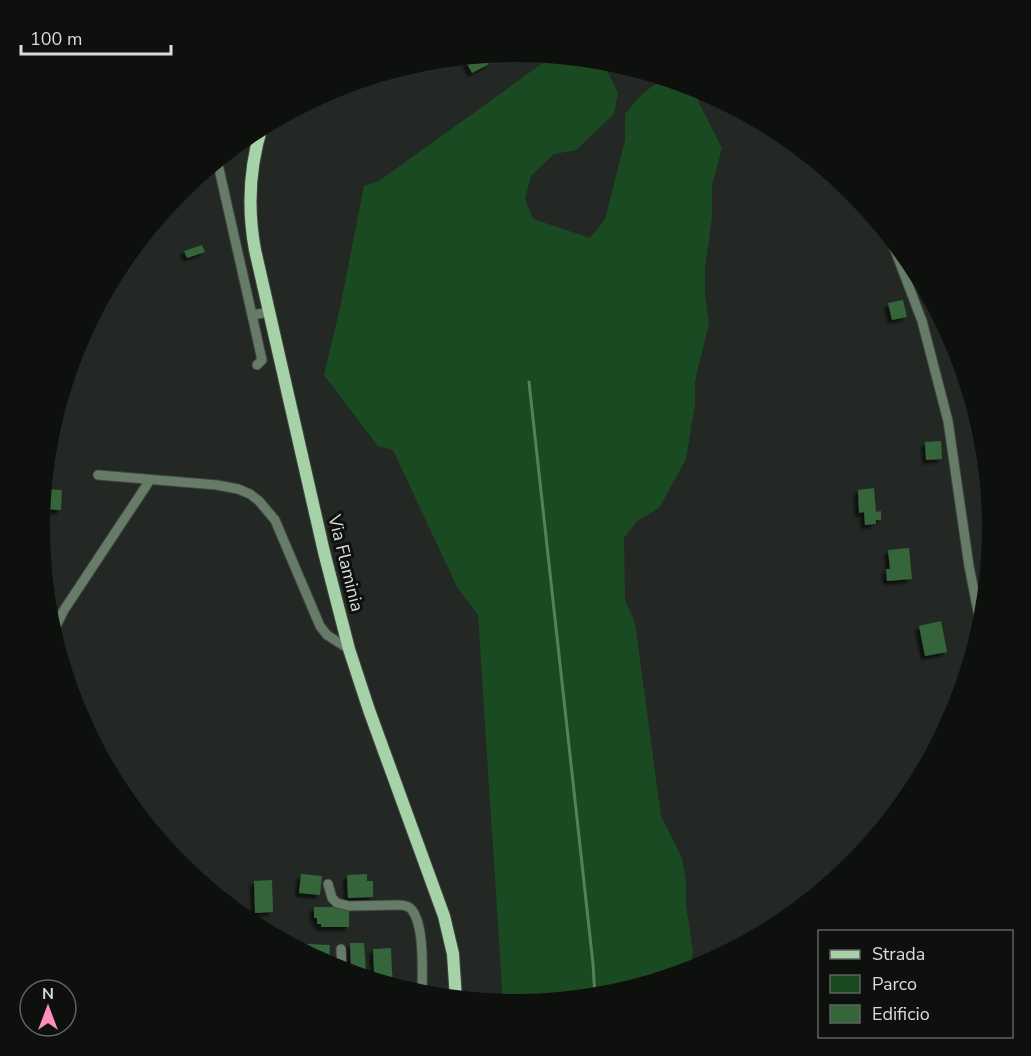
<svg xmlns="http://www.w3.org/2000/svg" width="1031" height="1056" font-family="'Nunito Sans',sans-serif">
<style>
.green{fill:#1a4a21}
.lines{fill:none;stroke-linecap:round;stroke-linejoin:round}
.stream{stroke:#528356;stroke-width:3}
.building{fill:#35653a;filter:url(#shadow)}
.minor-casing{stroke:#414541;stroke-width:11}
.major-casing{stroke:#414541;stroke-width:14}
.minor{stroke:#677c68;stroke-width:9}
.major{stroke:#a6d2a8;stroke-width:12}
.labels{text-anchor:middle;stroke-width:6;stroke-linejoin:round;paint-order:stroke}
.street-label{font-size:18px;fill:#d9dcd9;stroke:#0e100e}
</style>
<defs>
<filter id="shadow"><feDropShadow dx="-4" dy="4" stdDeviation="1.5" flood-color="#0009"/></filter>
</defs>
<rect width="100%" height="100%" fill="#242824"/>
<!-- green -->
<polygon class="green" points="554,55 602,60 618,93 614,114 576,150 554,154 531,176 525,199 533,219 590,238 605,219 625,140 625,114 641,95 658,82 675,81 695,87 699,103 722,148 712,185 712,217 705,268 705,295 709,323 695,381 695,404 686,459 659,508 637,521 624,538 625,600 635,623 661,816 682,858 686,882 686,905 693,952 690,971 608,995 515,1004 503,1003 478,615 457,587 393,450 378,446 324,375 340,308 364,186 379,181"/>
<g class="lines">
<!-- stream -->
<polyline class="stream" points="529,382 593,964 595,997"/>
</g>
<!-- building -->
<g class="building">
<polygon points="479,55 484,55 489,64 472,73 466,62"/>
<polygon points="202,245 205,252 187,258 184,251"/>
<polygon points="903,300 907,317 892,320 888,303"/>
<polygon points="941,441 942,459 926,460 925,442"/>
<polygon points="874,488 876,512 881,511 881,520 876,520 876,524 865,525 864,512 859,513 858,490"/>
<polygon points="43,489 62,490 61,510 41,509"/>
<polygon points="909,548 912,579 887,581 886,569 890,569 888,550"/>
<polygon points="941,621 947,652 925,656 919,626"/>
<polygon points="301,874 322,876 320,895 299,893"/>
<polygon points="367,874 367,881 373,881 373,897 348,898 347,875"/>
<polygon points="272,880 273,912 255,913 254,881"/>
<polygon points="314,907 349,907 349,927 321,927 321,924 317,924 317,918 314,918"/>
<polygon points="350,943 364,943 366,971 351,970"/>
<polygon points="307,944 330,945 329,966 306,954"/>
<polygon points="391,948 392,970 393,986 375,981 374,971 373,949"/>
</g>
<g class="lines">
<defs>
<g id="minor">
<polyline points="217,160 252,315"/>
<polyline points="890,237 922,321 948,421 969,566 981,627"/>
<polyline points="257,365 262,360 252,315 270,312"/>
<polyline points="98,475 217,485 238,489 250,494 259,501 275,520 320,626 327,635 349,649"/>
<polyline points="52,634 64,610 150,480"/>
<path d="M328,884L332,898L337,903L349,906L399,905C404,905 409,906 412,910C425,927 422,974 422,995"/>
<polyline points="341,949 342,971"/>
</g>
<path id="major" d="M262,126C249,168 247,207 255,250L324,552L349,649L369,710L444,916L453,954L456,999"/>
</defs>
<!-- minor casing -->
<use href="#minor" class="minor-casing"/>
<!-- major casing -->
<use href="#major" class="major-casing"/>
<!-- minor -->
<use href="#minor" class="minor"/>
<!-- major -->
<use href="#major" class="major"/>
</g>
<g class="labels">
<!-- street labels -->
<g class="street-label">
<text transform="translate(346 563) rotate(76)" y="6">Via Flaminia</text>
</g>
</g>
<!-- crop -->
<path d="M0 0H1031V1056H0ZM50 528a466 466 0 1 1 932 0a466 466 0 1 1-932 0Z" fill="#0e100e" fill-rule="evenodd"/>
<!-- legend -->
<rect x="818" y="930" width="195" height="108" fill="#0e100e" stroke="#5f625f" stroke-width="1.5"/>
<rect x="830" y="950" width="30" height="9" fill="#a6d2a8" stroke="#5f625f" stroke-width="1.5"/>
<text x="872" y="960" font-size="18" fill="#d9dcd9">Strada</text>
<rect x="830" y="975" width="30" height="18" fill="#1a4a21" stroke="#5f625f" stroke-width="1.5"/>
<text x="872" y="990" font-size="18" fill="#d9dcd9">Parco</text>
<rect x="830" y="1005" width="30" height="18" fill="#35653a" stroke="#5f625f" stroke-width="1.5"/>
<text x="872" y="1020" font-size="18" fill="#d9dcd9">Edificio</text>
<!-- north arrow -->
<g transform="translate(48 1008)"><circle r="28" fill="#0e100e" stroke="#5f625f" stroke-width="1.5"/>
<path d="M0-4.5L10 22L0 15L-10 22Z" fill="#ff8eba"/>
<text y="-9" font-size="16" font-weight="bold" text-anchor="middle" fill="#d9dcd9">N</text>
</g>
<!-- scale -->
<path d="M21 45v9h150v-9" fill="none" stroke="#d9dcd9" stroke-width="3"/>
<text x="30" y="45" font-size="18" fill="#d9dcd9" stroke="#0e100e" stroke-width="4.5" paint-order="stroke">100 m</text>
</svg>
